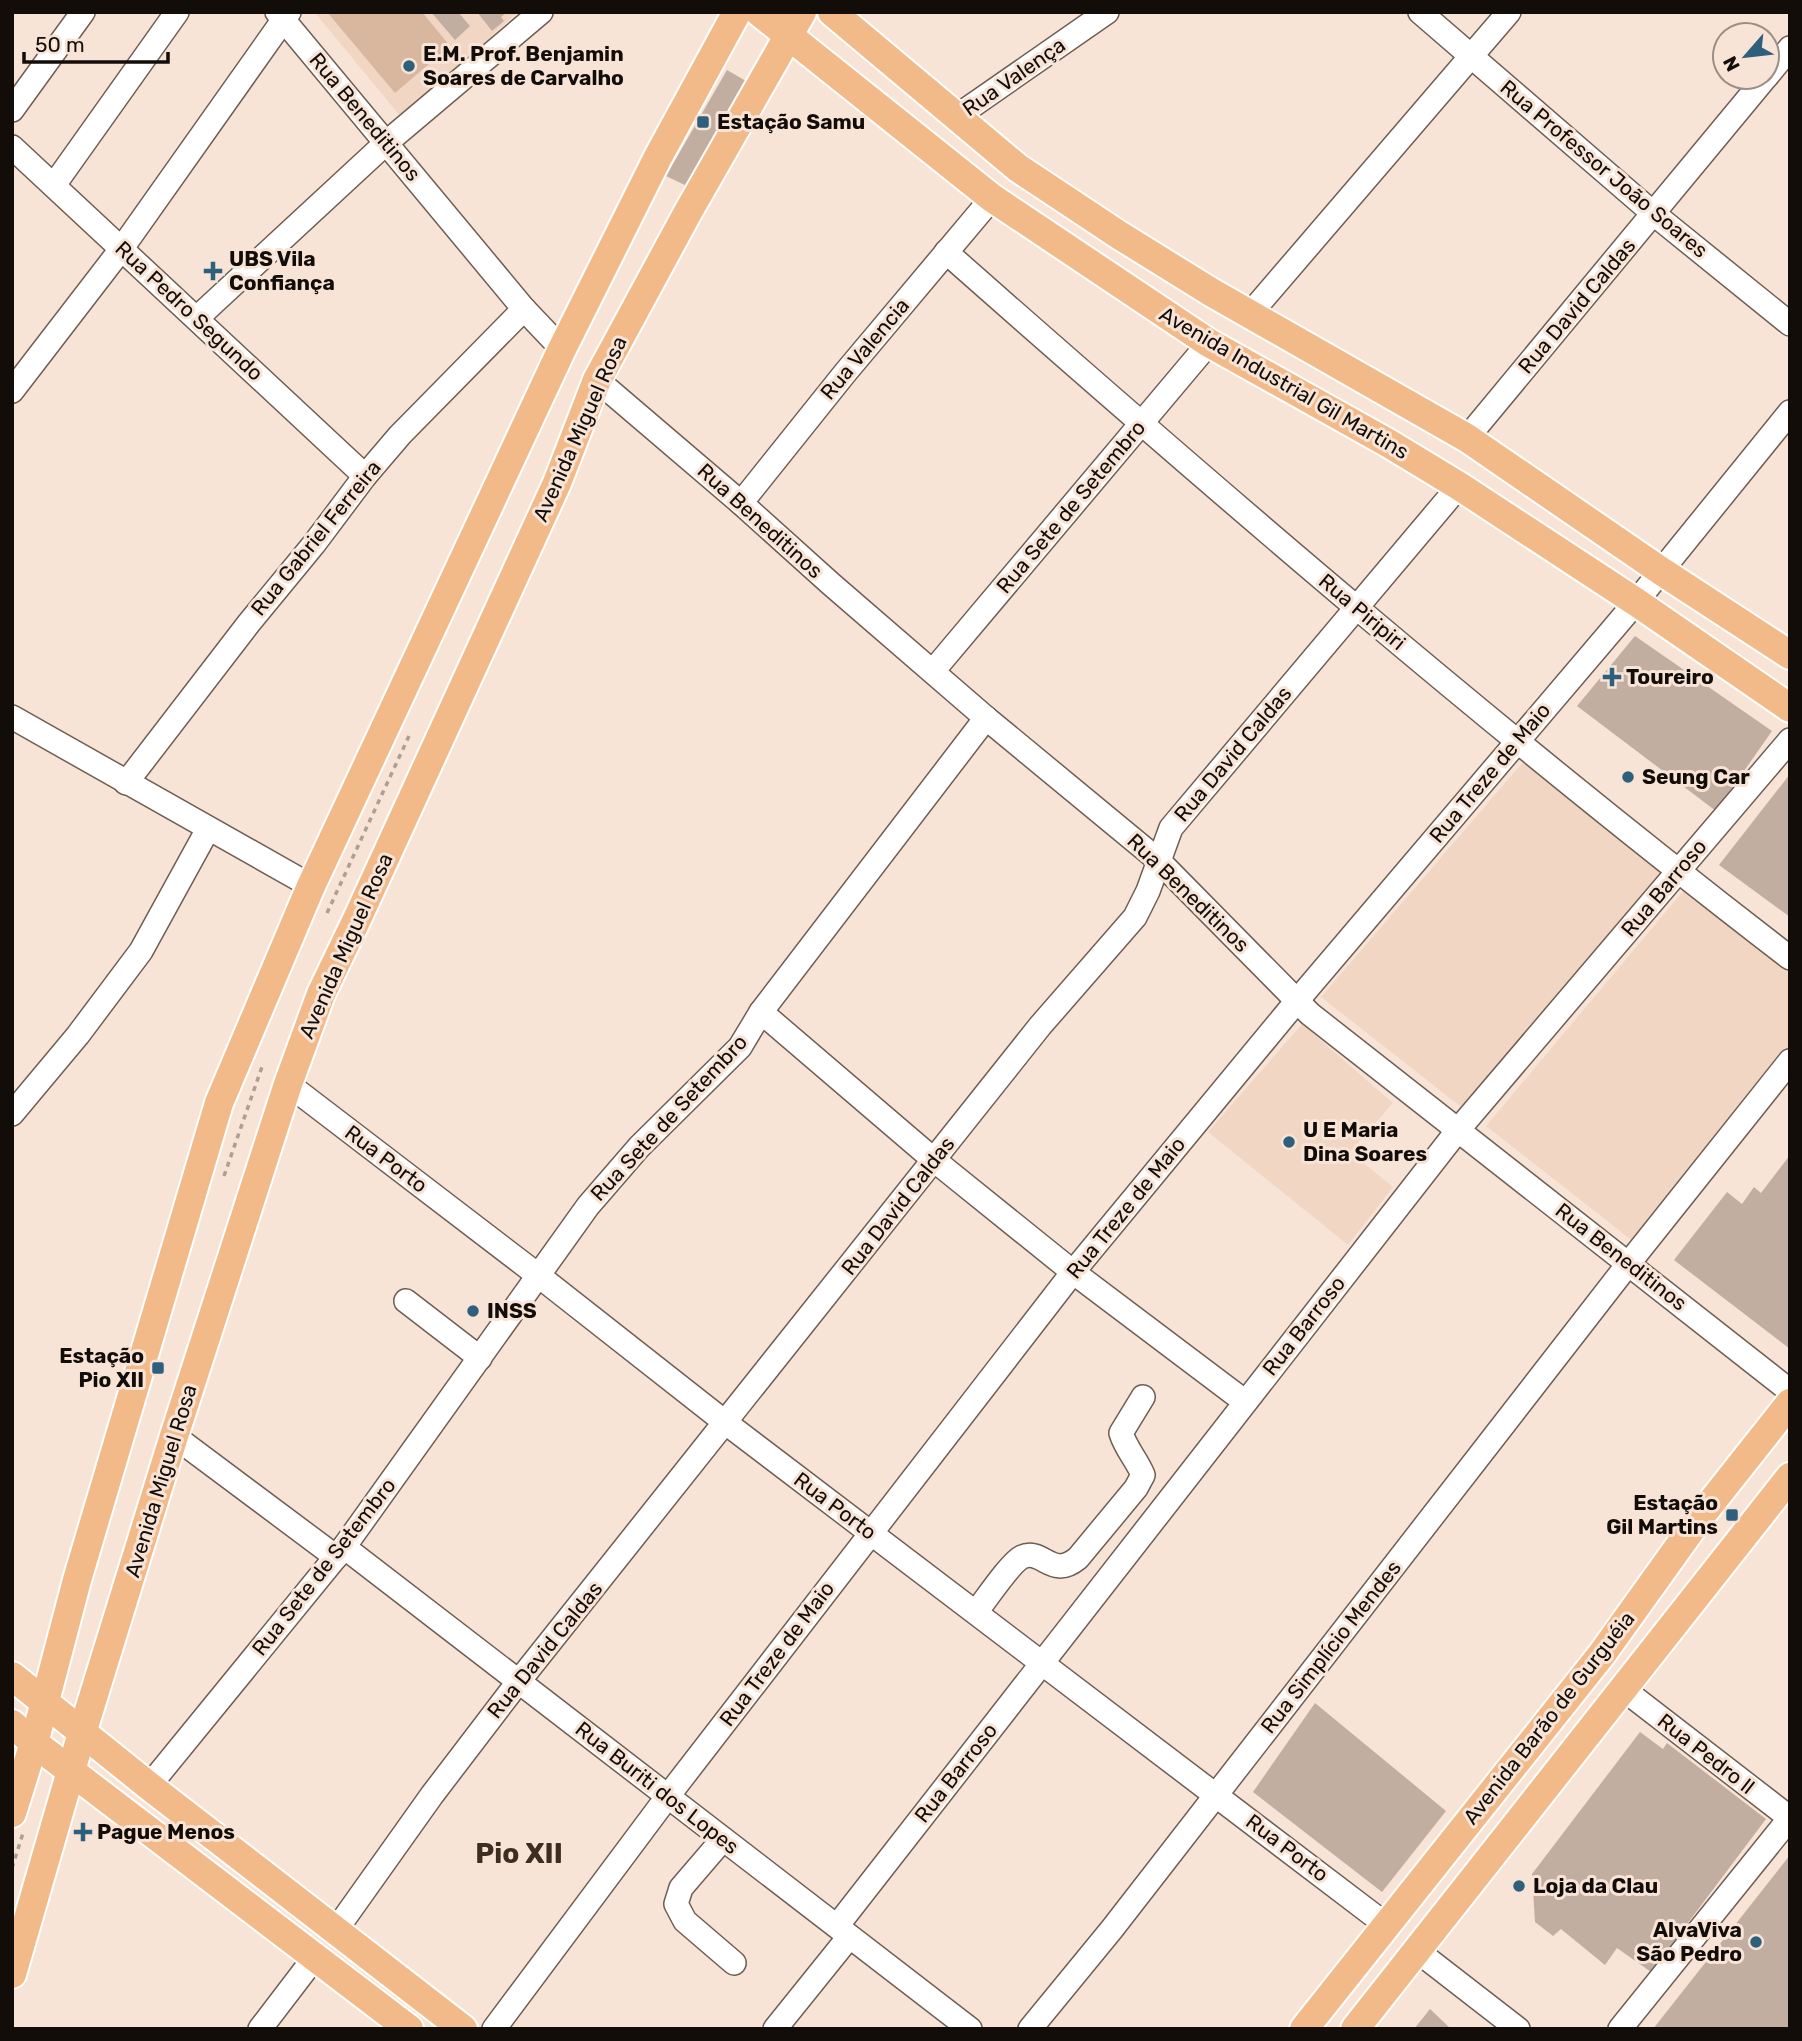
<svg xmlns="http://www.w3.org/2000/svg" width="1802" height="2041" font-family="Rubik,sans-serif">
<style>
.built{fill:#f1d6c4}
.green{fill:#d9b79f}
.building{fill:#c1aea1}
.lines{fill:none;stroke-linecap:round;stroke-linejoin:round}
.minor-casing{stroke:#6f5e52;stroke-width:26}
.major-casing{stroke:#fff;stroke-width:32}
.path{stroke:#ae9f94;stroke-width:3.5;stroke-dasharray:5 5;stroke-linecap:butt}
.minor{stroke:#fff;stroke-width:23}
.major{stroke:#f3ba89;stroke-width:28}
.poi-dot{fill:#2e5f7d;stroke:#f8e4d6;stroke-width:2.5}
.labels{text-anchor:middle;stroke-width:6;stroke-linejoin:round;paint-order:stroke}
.poi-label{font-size:21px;font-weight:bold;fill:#130d09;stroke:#f8e4d6;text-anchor:start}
.street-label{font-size:21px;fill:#130d09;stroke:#f8e4d6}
.district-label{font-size:28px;font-weight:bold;fill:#3c2d22;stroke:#f8e4d6}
</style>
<rect width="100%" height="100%" fill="#f8e4d6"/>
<!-- built -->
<g class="built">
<polygon points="317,12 518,12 401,117 316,14"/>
<polygon points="1524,761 1667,875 1465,1110 1321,997"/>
<polygon points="1685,889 1790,972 1790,1051 1634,1242 1486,1126"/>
<polygon points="1302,1024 1393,1103 1350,1152 1393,1187 1348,1245 1208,1132"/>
</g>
<!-- green -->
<polygon class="green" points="327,12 422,12 450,46 395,93"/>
<!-- building -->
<g class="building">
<polygon points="431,12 458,12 470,26 455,40"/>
<polygon points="477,12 507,12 501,17 504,21 492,31"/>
<polygon points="727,70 746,81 689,187 666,176"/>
<polygon points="1635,636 1772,731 1716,811 1577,706"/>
<polygon points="1790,774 1790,917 1719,865"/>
<polygon points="1790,1155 1790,1349 1674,1260 1727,1192 1742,1204 1754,1187 1761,1193"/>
<polygon points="1315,1703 1446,1811 1382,1892 1253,1792"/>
<polygon points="1640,1732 1663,1749 1667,1743 1766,1819 1651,1972 1617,1948 1605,1965 1561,1929 1553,1936 1535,1922 1532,1874"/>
<polygon points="1790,1855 1790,2029 1653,2029"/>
<polygon points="1430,2009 1451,2029 1414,2029"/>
</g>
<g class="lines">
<defs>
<g id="minor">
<polyline points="277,12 524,309 562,349"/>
<polyline points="1420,12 1654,214 1790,324"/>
<polyline points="1767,76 1790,48"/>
<polyline points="12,110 83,12"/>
<polyline points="956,117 1107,12"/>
<polyline points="12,147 365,476"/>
<polyline points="54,185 177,12"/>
<path d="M946,252C1221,495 1499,734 1790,958"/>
<polyline points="1249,315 1509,12"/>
<polyline points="197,318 386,143 541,12"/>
<polyline points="597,380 741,503 831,584 986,718 1158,860 1310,1014 1790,1391"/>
<polyline points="12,391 122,248 289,12"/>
<polyline points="1467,438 1766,77"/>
<polyline points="741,503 845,373 992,198"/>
<polyline points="933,671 1209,343"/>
<polyline points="12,717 311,886"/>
<polyline points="126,783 249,623 314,544 365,476 400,435 524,309"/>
<polyline points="761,1012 934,1160 1073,1272 1244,1401"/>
<polyline points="288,1084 539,1276 726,1423 1385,1924"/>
<polyline points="12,1114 78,1035 141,951 208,829"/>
<polyline points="406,1301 480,1358"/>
<polyline points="174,1436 336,1557"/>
<polyline points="344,1547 970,2029"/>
<path d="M976,1612C985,1601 1011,1562 1022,1557C1043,1548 1052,1580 1078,1558L1136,1488L1143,1475C1137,1460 1126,1449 1121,1433L1143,1397"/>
<polyline points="149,1786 344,1547 588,1206 639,1147 740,1047 761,1012 986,718"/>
<polyline points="723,1839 681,1888 676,1904 685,1921 734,1963"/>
<polyline points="837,1926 1458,1130 1790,740"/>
<polyline points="336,1930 432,1795 519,1681 1040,1026 1135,917 1148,891 1171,828 1459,486"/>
<polyline points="1416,1950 1518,2029"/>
<polyline points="260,2029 315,1957"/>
<polyline points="494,2029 668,1796 1073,1272 1296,1002 1636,602 1790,412"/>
<polyline points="775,2029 849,1937"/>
<polyline points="1030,2029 1112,1929 1629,1263 1790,1061"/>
<polyline points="1620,2029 1790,1818 1623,1689"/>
</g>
<g id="major">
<polyline points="759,12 992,198 1209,343 1388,443 1459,486 1636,602 1790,708"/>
<polyline points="832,12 1018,168 1119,235 1211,292 1467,438 1661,571 1790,655"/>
<polyline points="12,1676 149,1786 463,2029"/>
<polyline points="12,1724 34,1743 409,2029"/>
<polyline points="12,1813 34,1743 77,1580 219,1103 311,886 562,349 658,157 737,12"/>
<polyline points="12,1974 82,1733 174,1436 288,1084 321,994 358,917 557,483 597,380 688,212 802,12"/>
<polyline points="1304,2029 1602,1654 1703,1513 1790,1403"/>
<polyline points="1355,2029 1790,1477"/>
</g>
</defs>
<!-- minor casing -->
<use href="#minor" class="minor-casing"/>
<!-- major casing -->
<use href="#major" class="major-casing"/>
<!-- path -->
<g class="path">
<polyline points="327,913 409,736"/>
<polyline points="224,1176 263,1064"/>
<polyline points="12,1868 23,1833"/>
</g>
<!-- minor -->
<use href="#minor" class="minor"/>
<!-- major -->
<use href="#major" class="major"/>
</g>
<!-- markers -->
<g class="poi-dot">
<circle cx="409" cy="66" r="7"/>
<rect x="696" y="115" width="14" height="14" rx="3.5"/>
<path d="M209.5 260.5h7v7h7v7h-7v7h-7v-7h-7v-7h7z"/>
<path d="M1608.5 666.5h7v7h7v7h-7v7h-7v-7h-7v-7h7z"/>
<circle cx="1628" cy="777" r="7"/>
<circle cx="1289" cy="1142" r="7"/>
<circle cx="473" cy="1311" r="7"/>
<rect x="151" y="1361" width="14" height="14" rx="3.5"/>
<rect x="1725" y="1508" width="14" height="14" rx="3.5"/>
<path d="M79.5 1821.5h7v7h7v7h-7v7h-7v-7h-7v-7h7z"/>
<circle cx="1519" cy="1886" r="7"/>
<circle cx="1756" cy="1942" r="7"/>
</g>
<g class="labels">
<!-- poi labels -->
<g class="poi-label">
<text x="423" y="61">E.M. Prof. Benjamin<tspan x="423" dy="24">Soares de Carvalho</tspan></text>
<text x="717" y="129">Estação Samu</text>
<text x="229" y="266">UBS Vila<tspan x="229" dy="24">Confiança</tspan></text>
<text x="1626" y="684">Toureiro</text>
<text x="1642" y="784">Seung Car</text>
<text x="1303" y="1137">U E Maria<tspan x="1303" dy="24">Dina Soares</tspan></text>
<text x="487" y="1318">INSS</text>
<text x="144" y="1363" text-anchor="end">Estação<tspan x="144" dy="24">Pio XII</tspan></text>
<text x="1718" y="1510" text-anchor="end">Estação<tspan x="1718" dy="24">Gil Martins</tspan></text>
<text x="97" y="1839">Pague Menos</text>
<text x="1533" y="1893">Loja da Clau</text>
<text x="1742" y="1937" text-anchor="end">AlvaViva<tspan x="1742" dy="24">São Pedro</tspan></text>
</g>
<!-- street labels -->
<g class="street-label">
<text transform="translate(1014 77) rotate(-35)" y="7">Rua Valença</text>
<text transform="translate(365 117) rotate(50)" y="7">Rua Beneditinos</text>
<text transform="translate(1604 169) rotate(40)" y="7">Rua Professor João Soares</text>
<text transform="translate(1577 306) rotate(-50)" y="7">Rua David Caldas</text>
<text transform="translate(189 311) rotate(43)" y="7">Rua Pedro Segundo</text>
<text transform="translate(865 349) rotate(-50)" y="7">Rua Valencia</text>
<text transform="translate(1284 383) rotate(30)" y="7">Avenida Industrial Gil Martins</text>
<text transform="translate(580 429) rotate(-66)" y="7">Avenida Miguel Rosa</text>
<text transform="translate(1071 507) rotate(-50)" y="7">Rua Sete de Setembro</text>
<text transform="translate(760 521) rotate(42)" y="7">Rua Beneditinos</text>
<text transform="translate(316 538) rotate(-51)" y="7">Rua Gabriel Ferreira</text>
<text transform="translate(1362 612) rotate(40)" y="7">Rua Piripiri</text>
<text transform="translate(1233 754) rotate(-50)" y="7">Rua David Caldas</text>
<text transform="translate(1490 773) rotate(-50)" y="7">Rua Treze de Maio</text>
<text transform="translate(1664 888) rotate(-50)" y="7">Rua Barroso</text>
<text transform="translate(1188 893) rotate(44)" y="7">Rua Beneditinos</text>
<text transform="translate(346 946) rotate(-66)" y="7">Avenida Miguel Rosa</text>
<text transform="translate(669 1118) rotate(-47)" y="7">Rua Sete de Setembro</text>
<text transform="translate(386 1159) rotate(37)" y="7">Rua Porto</text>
<text transform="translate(898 1206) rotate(-52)" y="7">Rua David Caldas</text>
<text transform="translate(1126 1208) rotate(-51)" y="7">Rua Treze de Maio</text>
<text transform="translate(1621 1257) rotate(38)" y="7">Rua Beneditinos</text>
<text transform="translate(1304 1326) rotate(-52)" y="7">Rua Barroso</text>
<text transform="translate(161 1481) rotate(-73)" y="7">Avenida Miguel Rosa</text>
<text transform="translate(835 1506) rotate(37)" y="7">Rua Porto</text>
<text transform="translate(324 1567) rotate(-52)" y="7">Rua Sete de Setembro</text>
<text transform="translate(1331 1647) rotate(-52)" y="7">Rua Simplício Mendes</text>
<text transform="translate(545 1650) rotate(-51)" y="7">Rua David Caldas</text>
<text transform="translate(777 1654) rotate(-53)" y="7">Rua Treze de Maio</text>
<text transform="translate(1549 1718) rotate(-52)" y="7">Avenida Barão de Gurguéia</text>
<text transform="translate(1706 1754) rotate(38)" y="7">Rua Pedro ll</text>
<text transform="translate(956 1773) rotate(-52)" y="7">Rua Barroso</text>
<text transform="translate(657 1788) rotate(38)" y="7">Rua Buriti dos Lopes</text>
<text transform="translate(1287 1848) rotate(37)" y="7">Rua Porto</text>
</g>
<!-- district labels -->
<g class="district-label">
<text x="519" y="1863">Pio XII</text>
</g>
</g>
<!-- border -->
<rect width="1802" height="2041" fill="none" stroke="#130d09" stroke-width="28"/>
<!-- north arrow -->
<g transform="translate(1746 56) rotate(242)"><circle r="33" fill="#f8e4d6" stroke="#9c8e84" stroke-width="2"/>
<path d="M0-5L12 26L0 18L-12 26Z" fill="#2e5f7d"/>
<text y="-10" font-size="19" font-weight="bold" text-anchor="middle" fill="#130d09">N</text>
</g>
<!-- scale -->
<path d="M24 52v10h144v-10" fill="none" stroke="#130d09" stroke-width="3.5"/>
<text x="35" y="52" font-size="21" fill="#130d09" stroke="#f8e4d6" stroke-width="5" paint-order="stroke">50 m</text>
</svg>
